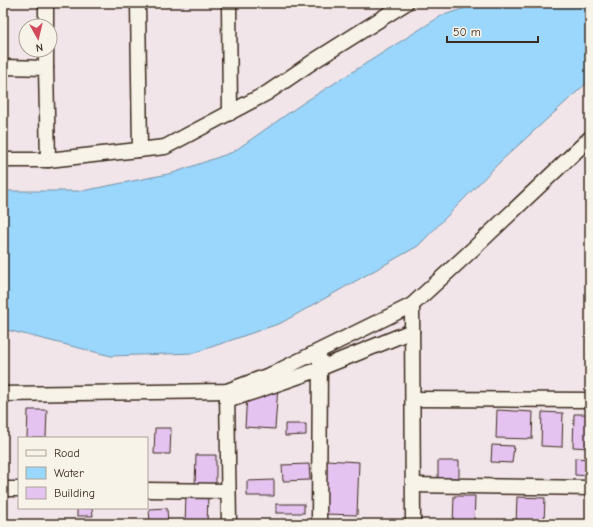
<svg xmlns="http://www.w3.org/2000/svg" width="593" height="527" font-family="'Comic Neue',sans-serif">
<style>
.water{fill:#9bd6fc;stroke:#7591a3}
.building{fill:#e5c3f0;stroke:#3b2a1e}
.lines{fill:none;stroke-linecap:round;stroke-linejoin:round}
.minor-casing{stroke:#3b2a1e;stroke-width:17}
.minor{stroke:#f7f3e8;stroke-width:14}
</style>
<rect width="100%" height="100%" fill="#f2e5ea"/>
<filter id="ink" filterUnits="userSpaceOnUse"><feTurbulence type="fractalNoise" baseFrequency=".025" numOctaves="2"/><feDisplacementMap in="SourceGraphic" scale="8" xChannelSelector="R" yChannelSelector="G"/><feConvolveMatrix kernelMatrix="1 2 1 2 8 2 1 2 1" color-interpolation-filters="sRGB"/></filter>
<g filter="url(#ink)">
<!-- water -->
<polygon class="water" points="480,3 590,3 590,80 501,161 418,246 281,323 194,353 111,356 3,329 3,191 82,191 173,173 233,152 303,103 441,16"/>
<!-- building -->
<g class="building">
<polygon points="278,386 275,429 245,427 247,395"/>
<polygon points="28,410 47,410 46,438 27,438"/>
<polygon points="497,410 533,412 532,439 496,438"/>
<polygon points="542,412 563,413 562,447 541,446"/>
<polygon points="574,414 590,414 590,448 573,447"/>
<polygon points="285,424 306,424 306,435 285,436"/>
<polygon points="155,428 171,428 170,454 154,454"/>
<polygon points="492,445 514,446 512,463 491,462"/>
<polygon points="196,455 216,455 216,486 195,486"/>
<polygon points="575,458 590,459 590,476 575,475"/>
<polygon points="326,460 359,462 357,515 324,514"/>
<rect x="438" y="461" width="21" height="17"/>
<polygon points="309,464 310,480 283,481 282,465"/>
<polygon points="274,480 274,496 247,496 247,481"/>
<polygon points="186,495 208,496 207,524 185,524"/>
<polygon points="454,496 475,496 474,524 453,524"/>
<polygon points="517,497 545,498 544,524 516,524"/>
<rect x="276" y="504" width="28" height="9"/>
<polygon points="77,508 92,508 93,516 77,516"/>
<polygon points="167,508 168,524 150,524 149,509"/>
<polygon points="263,522 263,524 240,524"/>
</g>
<g class="lines">
<defs>
<g id="minor">
<polyline points="138,3 140,150"/>
<polyline points="229,3 230,113"/>
<polyline points="46,26 46,3"/>
<polyline points="3,67 46,68 48,160"/>
<polyline points="46,68 46,50"/>
<polyline points="3,160 48,160 165,147 267,93 314,61 406,3"/>
<polyline points="412,305 413,524"/>
<polyline points="227,391 229,524"/>
<polyline points="3,394 227,391 272,374 412,305 473,249 590,138"/>
<polyline points="413,399 590,400"/>
<polyline points="227,401 306,374 412,331"/>
<polyline points="413,485 590,488"/>
<polyline points="3,489 19,489"/>
<polyline points="147,490 228,491"/>
<polyline points="319,524 320,359"/>
</g>
</defs>
<!-- minor casing -->
<use href="#minor" class="minor-casing"/>
<!-- minor -->
<use href="#minor" class="minor"/>
</g>
</g>
<!-- margin -->
<rect width="593" height="527" fill="none" stroke="#f7f3e8" stroke-width="16"/>
<rect x="8" y="8" width="577" height="511" fill="none" stroke="#3b2a1e" stroke-width="1.5" filter="url(#ink)"/>
<!-- legend -->
<rect x="18" y="437" width="130" height="72" fill="#f7f3e8" stroke="#aca397"/>
<rect x="26" y="450" width="20" height="6" fill="#f7f3e8" stroke="#aca397"/>
<text x="54" y="457" font-size="12" fill="#3b2a1e">Road</text>
<rect x="26" y="467" width="20" height="12" fill="#9bd6fc" stroke="#aca397"/>
<text x="54" y="477" font-size="12" fill="#3b2a1e">Water</text>
<rect x="26" y="487" width="20" height="12" fill="#e5c3f0" stroke="#aca397"/>
<text x="54" y="497" font-size="12" fill="#3b2a1e">Building</text>
<!-- north arrow -->
<g transform="translate(38 38) rotate(172)"><circle r="19" fill="#f7f3e8" stroke="#aca397"/>
<path d="M0-3L7 15L0 10L-7 15Z" fill="#d1495b"/>
<text y="-6" font-size="11" font-weight="bold" text-anchor="middle" fill="#3b2a1e">N</text>
</g>
<!-- scale -->
<path d="M447 36v6h91v-6" fill="none" stroke="#3b2a1e" stroke-width="2"/>
<text x="453" y="36" font-size="12" fill="#3b2a1e" stroke="#f7f3e8" stroke-width="3" paint-order="stroke">50 m</text>
</svg>
